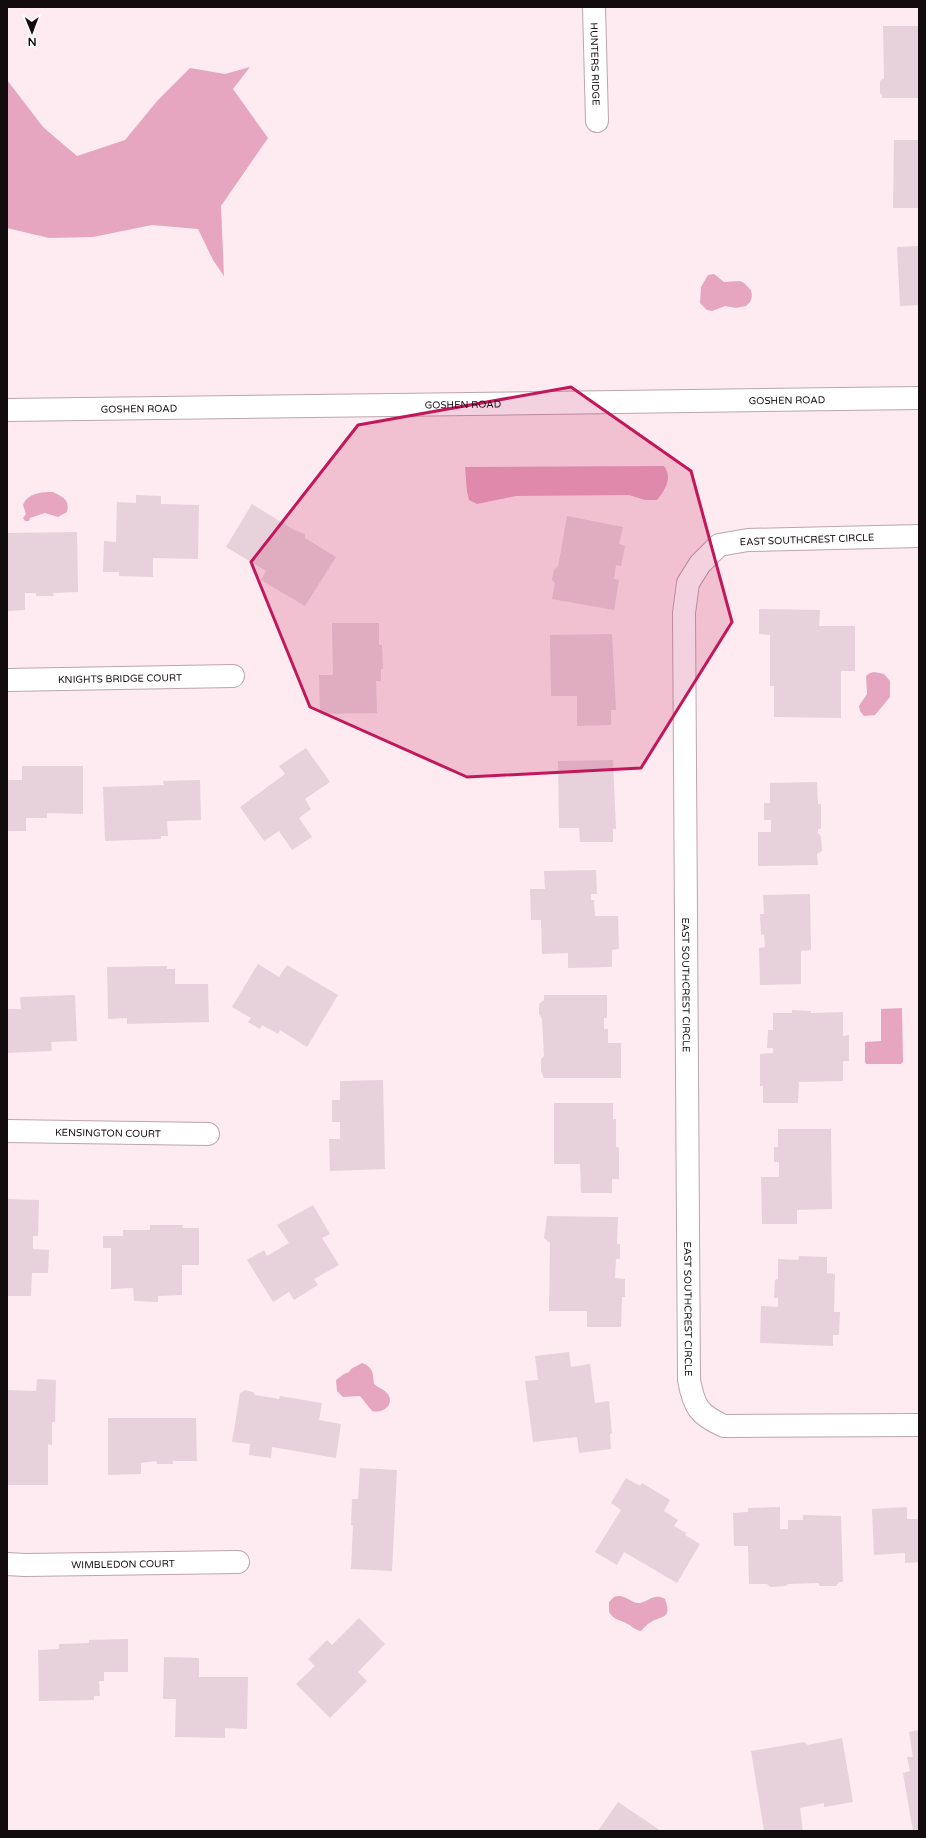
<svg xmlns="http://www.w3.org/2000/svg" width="926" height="1838" font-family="'Varela Round',sans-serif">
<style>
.water{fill:#e7a6c0}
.building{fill:#e7d1da}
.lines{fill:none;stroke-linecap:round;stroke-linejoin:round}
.minor-casing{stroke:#bba6ae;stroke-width:24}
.minor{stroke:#fff;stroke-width:22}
.marked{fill:#c2185b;fill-opacity:0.2;stroke:#c2185b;stroke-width:3;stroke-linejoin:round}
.labels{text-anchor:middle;stroke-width:4;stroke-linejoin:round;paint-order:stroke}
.street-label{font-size:10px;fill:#130c0f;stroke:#fdfdfd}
</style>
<rect width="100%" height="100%" fill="#fdebf1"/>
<!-- water -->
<g class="water">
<polygon points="250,67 233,89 268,138 221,206 224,276 213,260 198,229 152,225 93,237 49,238 7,228 7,80 43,127 77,156 125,140 158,100 190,68 225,74"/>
<polygon points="714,274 724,282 740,281 744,283 751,290 752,296 750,302 746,306 736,308 725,306 712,311 707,310 700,303 701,287 708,275"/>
<path d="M664,466C673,478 665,490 657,500H645L629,495L516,496L477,504L469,500L467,492L465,467Z"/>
<path d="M53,492C63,497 70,500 67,512L58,517L45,513L30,518L29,521H25L23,518L26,514L23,505C28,493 41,492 53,492Z"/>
<polygon points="874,672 884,674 890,681 890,697 875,715 864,716 860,711 859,706 867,694 866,676 870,673"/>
<polygon points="902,1008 903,1062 901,1064 866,1064 865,1062 865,1042 881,1041 881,1009"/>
<path d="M362,1363C373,1367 373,1373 374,1384C378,1388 384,1389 387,1393C396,1404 383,1414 372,1411L360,1396L343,1397L337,1391L336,1380L344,1374L349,1372L351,1369Z"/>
<path d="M618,1596C627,1596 633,1604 640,1603C650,1601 654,1593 665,1599C672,1619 663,1615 651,1622C647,1624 644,1628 641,1631C634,1630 631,1625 626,1623C618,1619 614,1620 609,1612V1602L614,1597Z"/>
</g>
<!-- building -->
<g class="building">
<polygon points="883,26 919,26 919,98 882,98 882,95 880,93 880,81 884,78"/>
<polygon points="894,140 919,140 919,208 893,208"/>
<polygon points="919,246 919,305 900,306 897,247"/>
<polygon points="136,495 161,496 161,504 199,505 198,559 153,558 153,577 119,576 119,572 103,572 104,541 116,542 117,502 136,503"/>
<polygon points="252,504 294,530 305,534 305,538 336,557 305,606 261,580 266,571 226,547"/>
<polygon points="567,516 623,527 619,544 625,546 621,566 616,565 614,579 619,580 614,610 552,599 555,583 552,580 554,569 558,567"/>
<polygon points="77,532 78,592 53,593 54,596 36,596 36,593 25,593 25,610 7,611 7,533"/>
<polygon points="759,609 820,610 819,626 855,626 855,671 841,671 841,718 774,717 774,686 770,686 770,635 759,634"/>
<polygon points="332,623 379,623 379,645 382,645 383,669 381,669 381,681 376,681 377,713 320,714 319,675 333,675"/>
<polygon points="612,634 616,710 611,710 611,725 577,726 577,696 551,696 550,635"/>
<polygon points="306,748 330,782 305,799 311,809 299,818 312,837 292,850 279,831 264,841 240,807 285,774 279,766"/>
<polygon points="613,760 616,829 613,829 613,842 580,842 579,828 559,828 558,761"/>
<polygon points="22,766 83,766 83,814 47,813 47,818 26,818 26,831 7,831 7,780 22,780"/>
<polygon points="200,780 201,820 167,821 168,836 161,836 161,839 105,841 103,787 164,785 163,781"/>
<polygon points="817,782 818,804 821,804 821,829 818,829 818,833 821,836 822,851 817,854 818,865 758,866 758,832 771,832 771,820 764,820 764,803 770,803 770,783"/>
<polygon points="596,870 597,894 591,894 591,900 594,900 595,916 618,916 619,949 612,950 612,967 568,968 568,953 542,954 541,920 531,920 530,889 545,889 544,871"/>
<polygon points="810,894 811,950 801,951 801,984 760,985 759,948 765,947 764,934 761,935 760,914 764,914 763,895"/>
<polygon points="258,964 279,977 287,965 338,995 307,1047 280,1030 278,1034 262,1025 260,1029 248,1022 251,1018 232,1007"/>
<polygon points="167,966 167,969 175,969 175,984 208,984 209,1022 127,1024 127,1018 108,1019 107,967"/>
<polygon points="75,995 77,1041 51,1042 52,1051 7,1053 7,1009 21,1009 20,997"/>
<polygon points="544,995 607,995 607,1018 604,1018 604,1029 608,1029 608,1043 621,1043 621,1078 544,1078 541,1071 541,1059 544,1056 542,1019 539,1014 539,1004 544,1000"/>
<polygon points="792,1010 811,1011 811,1013 843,1012 843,1036 849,1035 849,1061 843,1061 843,1081 799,1082 798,1103 763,1103 763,1086 760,1086 760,1054 773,1053 773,1048 767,1048 768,1030 773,1030 773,1013 792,1013"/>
<polygon points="383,1080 385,1169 330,1171 329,1139 340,1139 340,1122 332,1122 332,1100 340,1100 340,1081"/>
<polygon points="554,1103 613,1103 613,1119 616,1119 616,1147 619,1147 619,1179 612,1179 612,1193 581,1193 580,1164 554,1164"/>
<polygon points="778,1129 831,1129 832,1209 797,1210 797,1224 762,1224 761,1177 779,1177 779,1162 774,1162 774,1147 778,1147"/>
<polygon points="7,1199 39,1200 38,1236 33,1236 33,1249 49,1250 48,1273 32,1273 31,1296 7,1296"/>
<polygon points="313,1205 330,1234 322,1238 339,1265 314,1279 318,1285 294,1300 289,1292 273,1302 247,1260 264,1250 267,1256 289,1243 277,1225"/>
<polygon points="547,1216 618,1217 617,1244 620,1244 620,1259 616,1259 615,1278 625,1279 625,1297 622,1297 621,1327 587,1327 587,1311 549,1311 550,1243 544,1238"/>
<polygon points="150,1225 183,1225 182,1228 199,1228 199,1265 182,1265 182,1295 158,1296 158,1302 134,1301 133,1288 111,1289 111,1248 103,1248 103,1236 123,1236 123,1230 150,1230"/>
<polygon points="799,1256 827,1257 827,1273 835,1274 834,1312 840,1312 839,1335 833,1335 833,1346 760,1343 761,1306 778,1307 778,1298 774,1298 775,1280 778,1279 778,1259 798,1260"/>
<polygon points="569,1352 571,1367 590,1364 595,1403 609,1401 612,1434 610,1434 611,1449 579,1453 577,1437 533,1442 525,1381 538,1380 535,1356"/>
<polygon points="37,1379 56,1380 55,1422 52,1422 52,1445 48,1444 48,1485 7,1485 7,1390 36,1391"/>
<polygon points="245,1390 253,1392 255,1395 279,1399 280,1396 322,1403 319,1420 341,1424 336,1458 272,1447 271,1458 249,1455 250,1444 232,1442 240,1393"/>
<polygon points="108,1418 196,1418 197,1461 173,1461 173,1464 157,1464 156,1461 141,1463 141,1474 108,1475"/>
<polygon points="360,1468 397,1470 392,1571 351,1569 353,1525 351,1525 352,1499 358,1499"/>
<polygon points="626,1478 640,1486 642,1483 670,1500 664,1511 678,1520 674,1526 686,1533 685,1535 700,1544 677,1583 624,1552 617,1565 595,1552 621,1510 611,1503"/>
<polygon points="780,1507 780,1529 788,1529 788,1520 803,1520 803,1515 841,1516 843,1582 839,1582 836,1586 820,1586 818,1583 788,1584 786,1586 770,1587 767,1584 749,1584 748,1546 734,1546 733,1513 748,1512 748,1508"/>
<polygon points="907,1507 907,1519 919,1519 919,1562 905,1563 905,1553 874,1555 872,1509"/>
<polygon points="359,1618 385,1644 358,1672 367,1681 330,1718 296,1684 315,1666 308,1659 327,1640 332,1645"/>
<polygon points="128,1639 128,1672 104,1672 104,1681 99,1681 100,1696 94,1696 94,1700 39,1701 38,1650 59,1649 59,1644 89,1643 89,1640"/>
<polygon points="164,1657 199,1658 199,1677 248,1677 247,1729 225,1728 225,1738 175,1737 176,1699 163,1699"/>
<polygon points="919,1730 919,1831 913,1831 903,1773 910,1771 907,1757 913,1757 909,1732"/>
<polygon points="842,1738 853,1802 824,1807 824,1803 800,1808 803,1831 764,1831 751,1751 804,1742 808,1745"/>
<polygon points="618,1802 661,1831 598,1831"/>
</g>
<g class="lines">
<defs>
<g id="minor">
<path id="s1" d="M594,7L597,121"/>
<path id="s2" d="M7,410L919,398"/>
<path id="s3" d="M919,536L748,540L719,545L700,564L688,583L684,613L689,1380C694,1407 699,1415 724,1426L919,1425"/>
<path id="s4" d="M7,680L233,676"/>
<path id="s5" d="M7,1131L208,1134"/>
<path id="s6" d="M7,1564L25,1565L238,1562"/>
</g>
</defs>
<!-- minor casing -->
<use href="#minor" class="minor-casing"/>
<!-- minor -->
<use href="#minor" class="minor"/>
</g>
<!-- marked area -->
<path class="marked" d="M571,387L691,471L732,622L641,768L467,777L310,707L251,562L358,425Z"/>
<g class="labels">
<!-- street labels -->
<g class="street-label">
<text dy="4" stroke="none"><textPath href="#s1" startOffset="57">HUNTERS RIDGE</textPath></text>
<text dy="4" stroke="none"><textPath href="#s2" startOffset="780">GOSHEN ROAD</textPath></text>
<text dy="4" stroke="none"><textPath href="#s2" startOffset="456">GOSHEN ROAD</textPath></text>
<text dy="4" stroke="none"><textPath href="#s2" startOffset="132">GOSHEN ROAD</textPath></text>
<text transform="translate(807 539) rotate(-2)" y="4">EAST SOUTHCREST CIRCLE</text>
<text dy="4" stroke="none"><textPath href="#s4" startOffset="113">KNIGHTS BRIDGE COURT</textPath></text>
<text dy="4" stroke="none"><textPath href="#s3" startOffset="652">EAST SOUTHCREST CIRCLE</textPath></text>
<text dy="4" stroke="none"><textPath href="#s5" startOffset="101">KENSINGTON COURT</textPath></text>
<text dy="4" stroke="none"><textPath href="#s3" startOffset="976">EAST SOUTHCREST CIRCLE</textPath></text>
<text dy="4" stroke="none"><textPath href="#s6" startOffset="116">WIMBLEDON COURT</textPath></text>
</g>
</g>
<!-- border -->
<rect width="926" height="1838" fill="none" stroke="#130c0f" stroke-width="16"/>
<!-- north arrow -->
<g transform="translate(32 32) rotate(179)" stroke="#fdfdfd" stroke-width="3" paint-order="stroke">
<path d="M0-3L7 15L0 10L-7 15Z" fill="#130c0f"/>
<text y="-6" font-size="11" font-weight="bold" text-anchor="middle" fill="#130c0f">N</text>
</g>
</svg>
